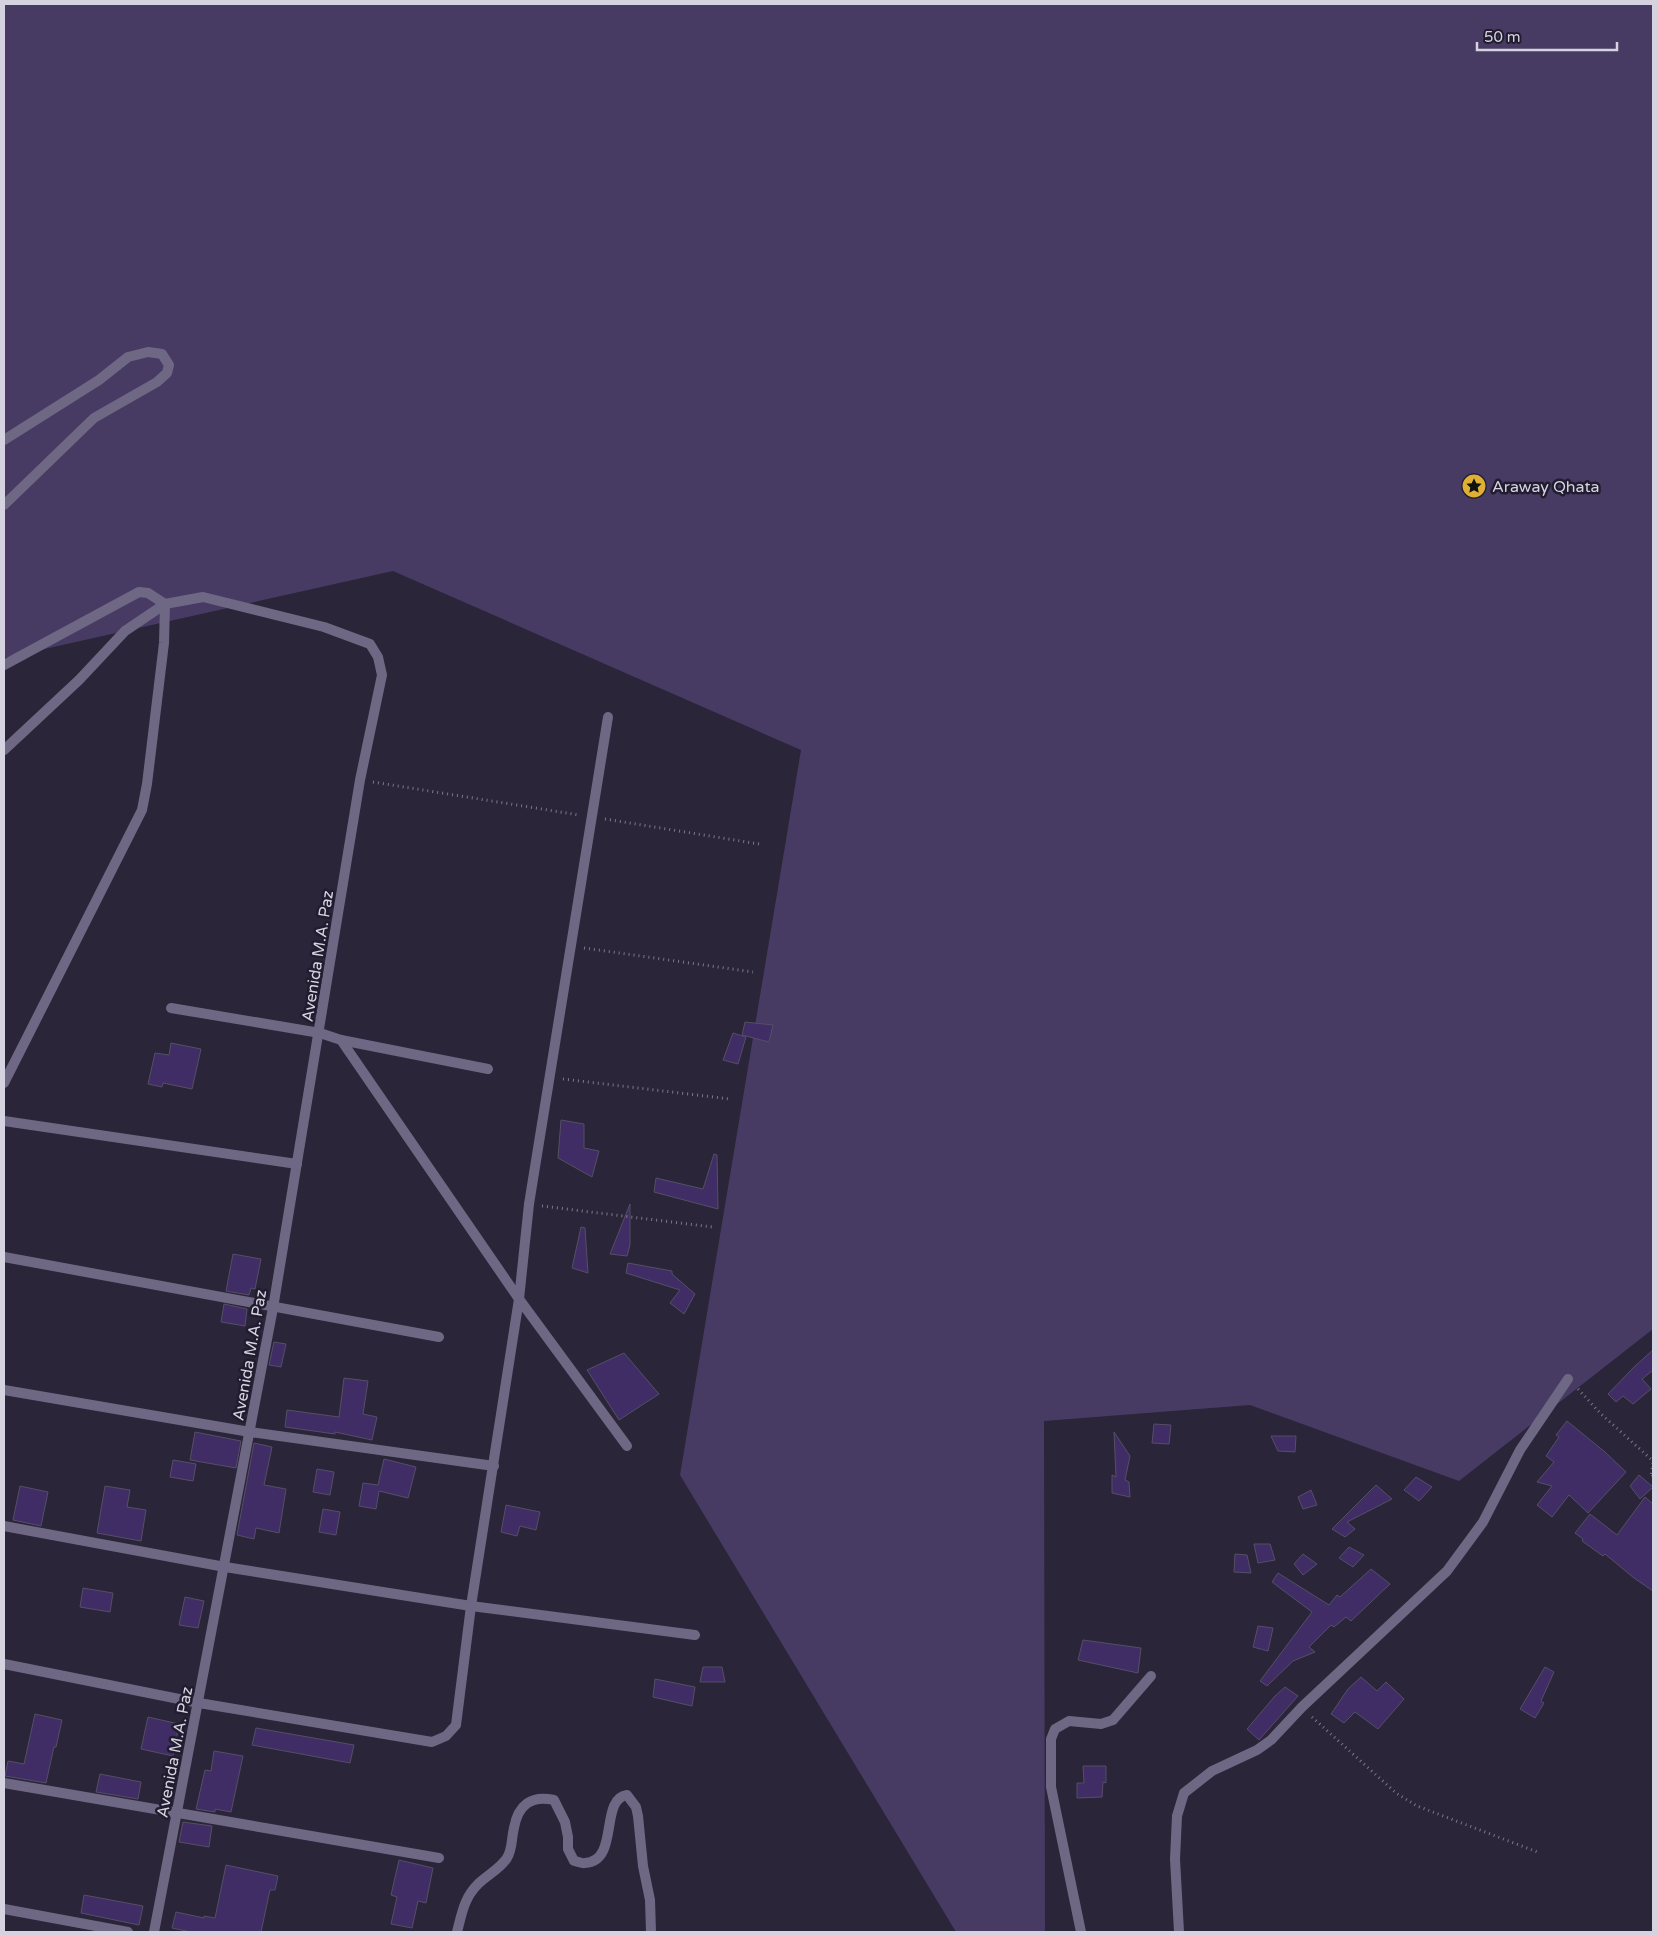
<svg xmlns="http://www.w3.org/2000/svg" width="1657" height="1936" font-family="'Varela Round',sans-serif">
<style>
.green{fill:#473b64}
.building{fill:#402d66;stroke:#554f65}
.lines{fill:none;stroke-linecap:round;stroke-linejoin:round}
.path{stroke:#7c7889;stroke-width:3;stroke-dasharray:1 4;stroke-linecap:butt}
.street{stroke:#6f6884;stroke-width:10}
.labels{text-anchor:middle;stroke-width:5;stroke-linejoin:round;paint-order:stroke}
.poi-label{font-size:16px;fill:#d6d3e0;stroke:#211c2f;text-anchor:start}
.street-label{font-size:16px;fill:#d6d3e0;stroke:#211c2f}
</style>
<rect width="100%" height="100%" fill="#2a2539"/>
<!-- green -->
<polygon class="green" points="4,4 1653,4 1653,1329 1459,1481 1250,1405 1044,1421 1045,1932 956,1932 680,1475 801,750 393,571 4,658"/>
<!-- building -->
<g class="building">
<polygon points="745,1022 773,1025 769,1042 742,1035"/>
<polygon points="733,1033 746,1037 738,1064 723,1060"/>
<polygon points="171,1043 201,1049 192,1089 163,1083 162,1087 148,1084 155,1053 169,1055"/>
<polygon points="561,1120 584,1124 584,1148 599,1151 592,1177 558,1158"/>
<polygon points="714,1154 717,1155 718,1209 654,1192 656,1178 703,1189"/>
<polygon points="630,1204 630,1245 627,1256 610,1254"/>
<polygon points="581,1227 585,1228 588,1273 572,1268"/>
<polygon points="233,1254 261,1259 255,1289 251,1288 249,1295 226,1291"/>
<polygon points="628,1263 672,1271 672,1274 695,1294 684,1314 670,1303 680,1290 626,1273"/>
<polygon points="224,1304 247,1309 245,1326 221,1322"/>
<polygon points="274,1342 286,1344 281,1367 269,1365"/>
<polygon points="1653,1350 1653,1370 1642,1379 1651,1389 1633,1404 1623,1396 1616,1402 1608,1394 1634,1367"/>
<polygon points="624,1353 659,1394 619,1420 587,1370"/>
<polygon points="344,1378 368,1381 363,1414 377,1417 372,1440 335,1432 335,1434 285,1427 287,1410 339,1417"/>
<polygon points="1567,1421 1605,1452 1626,1472 1588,1513 1569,1495 1552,1517 1537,1505 1552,1486 1537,1482 1554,1462 1546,1456 1559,1437 1556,1435"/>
<polygon points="1154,1424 1171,1425 1169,1444 1152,1443"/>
<polygon points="195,1432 241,1441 236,1468 190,1460"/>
<polygon points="1114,1432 1130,1456 1125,1480 1129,1482 1130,1497 1112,1493 1112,1475 1116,1477"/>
<polygon points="1271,1436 1296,1436 1295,1452 1278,1451"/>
<polygon points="254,1443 272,1447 264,1485 286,1489 279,1533 256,1528 254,1539 237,1535"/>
<polygon points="384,1459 416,1467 408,1498 379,1491 376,1509 359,1506 363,1483 378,1485"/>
<polygon points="173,1460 196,1464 193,1481 170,1477"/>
<polygon points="317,1469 334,1472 330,1495 313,1492"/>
<polygon points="1639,1475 1653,1487 1640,1499 1630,1486"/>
<polygon points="1416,1477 1432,1487 1419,1501 1404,1490"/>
<polygon points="1376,1485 1392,1499 1347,1522 1355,1529 1345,1537 1332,1529"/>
<polygon points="20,1486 48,1492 41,1526 13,1520"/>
<polygon points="105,1486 130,1490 127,1507 146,1510 141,1541 97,1533"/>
<polygon points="1311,1490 1317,1505 1303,1509 1298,1497"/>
<polygon points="1645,1497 1653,1504 1653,1591 1634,1578 1605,1554 1603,1556 1582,1541 1583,1539 1575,1533 1590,1514 1617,1535"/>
<polygon points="506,1505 540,1512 536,1530 520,1526 517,1536 501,1532"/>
<polygon points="323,1509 340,1512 336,1535 319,1532"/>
<polygon points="1254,1544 1270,1544 1275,1560 1258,1563"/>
<polygon points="1349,1547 1364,1555 1353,1567 1339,1558"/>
<polygon points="1235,1554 1247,1555 1251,1573 1234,1572"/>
<polygon points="1303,1554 1317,1564 1303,1575 1294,1564"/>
<polygon points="1371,1569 1390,1584 1351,1621 1346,1617 1334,1627 1331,1625 1309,1647 1315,1652 1293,1661 1267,1686 1260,1681 1312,1612 1272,1582 1278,1573 1329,1605 1337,1595 1340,1597"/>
<polygon points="83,1588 113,1593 110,1612 80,1607"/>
<polygon points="185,1597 204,1601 198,1628 179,1625"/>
<polygon points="1258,1626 1273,1628 1268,1651 1253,1647"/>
<polygon points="1083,1640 1141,1648 1138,1673 1078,1660"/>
<polygon points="703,1667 722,1667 725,1682 700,1682"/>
<polygon points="1545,1667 1554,1672 1541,1701 1544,1703 1535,1718 1520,1709"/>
<polygon points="1361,1677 1377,1691 1386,1682 1404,1699 1378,1729 1355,1712 1344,1723 1331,1714 1348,1689"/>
<polygon points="655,1679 695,1687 692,1706 653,1697"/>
<polygon points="1285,1687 1298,1696 1259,1740 1247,1729 1275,1696"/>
<polygon points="35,1714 62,1720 56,1747 54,1747 46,1783 5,1776 8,1761 24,1764"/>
<polygon points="148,1717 179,1724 173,1756 141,1749"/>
<polygon points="256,1728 354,1745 350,1763 252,1745"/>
<polygon points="214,1751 243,1756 231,1812 215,1809 215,1812 196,1809 205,1770 211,1771"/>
<polygon points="1083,1766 1106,1766 1106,1783 1103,1782 1102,1797 1077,1798 1077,1783 1084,1783"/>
<polygon points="100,1774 141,1782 138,1799 96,1792"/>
<polygon points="183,1822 212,1826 209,1847 179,1842"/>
<polygon points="399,1860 433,1868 426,1903 418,1901 412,1928 391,1924 397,1897 391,1895"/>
<polygon points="226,1865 278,1876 275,1890 270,1890 261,1932 191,1932 172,1928 176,1912 204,1918 204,1916 215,1918"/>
<polygon points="84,1895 143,1906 139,1925 81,1913"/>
</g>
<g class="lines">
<!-- path -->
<g class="path">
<polyline points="373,782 579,815"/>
<polyline points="605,819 759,844"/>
<polyline points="584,948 753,972"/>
<polyline points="563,1079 730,1099"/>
<polyline points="542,1206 712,1227"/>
<polyline points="1578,1389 1600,1413 1653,1461"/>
<polyline points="1653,1463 1651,1477 1653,1476"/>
<polyline points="1312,1717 1396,1793 1417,1806 1540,1853"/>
</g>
<!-- street -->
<g class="street">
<polyline points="4,440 99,380 128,357 148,352 162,354 169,365 167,373 157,382 94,418 4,505"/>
<polyline points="4,665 139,592 148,593 165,604 164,643 147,784 142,810 4,1083"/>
<polyline points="4,750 79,680 125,631 165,604 203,597 324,627 370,644 378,657 382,675 360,780 273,1308 154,1932"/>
<polyline points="171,1008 320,1033 341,1040 519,1299 627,1446"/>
<polyline points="341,1040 488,1069"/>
<polyline points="4,1121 297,1164"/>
<polyline points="4,1257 439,1337"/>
<polyline points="4,1390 250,1432 494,1466"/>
<polyline points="4,1526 225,1567 471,1606 695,1635"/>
<polyline points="4,1664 199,1703 432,1742 446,1736 456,1725 471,1606 519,1299 529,1204 608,717"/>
<polyline points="4,1783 439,1858"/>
<polyline points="4,1909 128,1932"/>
<path d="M457,1932C462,1913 464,1898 478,1884C487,1875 500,1869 507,1858C513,1848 511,1839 514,1828C518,1805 531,1795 554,1800L565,1822L568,1837V1849L574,1861C577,1861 582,1864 585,1863C620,1861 599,1799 627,1795L636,1807L638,1816L643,1866L650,1900L651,1932"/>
<polyline points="1081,1932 1051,1787 1051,1739 1055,1729 1069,1721 1101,1724 1113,1720 1151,1676"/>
<polyline points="1179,1932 1175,1859 1177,1816 1184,1793 1212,1771 1257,1750 1271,1740 1302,1707 1447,1571 1483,1522 1520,1450 1568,1379"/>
</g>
</g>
<!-- icons -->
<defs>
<symbol id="sight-disc" viewBox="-11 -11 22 22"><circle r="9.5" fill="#e0b034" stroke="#211c2f"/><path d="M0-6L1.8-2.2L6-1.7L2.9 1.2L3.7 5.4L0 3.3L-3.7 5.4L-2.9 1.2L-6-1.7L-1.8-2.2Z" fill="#111"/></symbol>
</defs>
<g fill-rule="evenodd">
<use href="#sight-disc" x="1460" y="472" width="28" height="28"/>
</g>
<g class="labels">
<!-- poi labels -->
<g class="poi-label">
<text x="1492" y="492">Araway Qhata</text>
</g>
<!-- street labels -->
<g class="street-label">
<text transform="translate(317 956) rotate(-81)" y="6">Avenida M.A. Paz</text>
<text transform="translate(249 1355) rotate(-80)" y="6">Avenida M.A. Paz</text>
<text transform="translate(174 1752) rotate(-79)" y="6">Avenida M.A. Paz</text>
</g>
</g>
<!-- border -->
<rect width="1657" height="1936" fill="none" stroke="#d6d3e0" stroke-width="10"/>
<!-- scale -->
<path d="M1477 42v8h140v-8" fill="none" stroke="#d6d3e0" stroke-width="2.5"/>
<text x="1484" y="42" font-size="15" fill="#d6d3e0" stroke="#211c2f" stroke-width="4" paint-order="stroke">50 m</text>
</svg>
